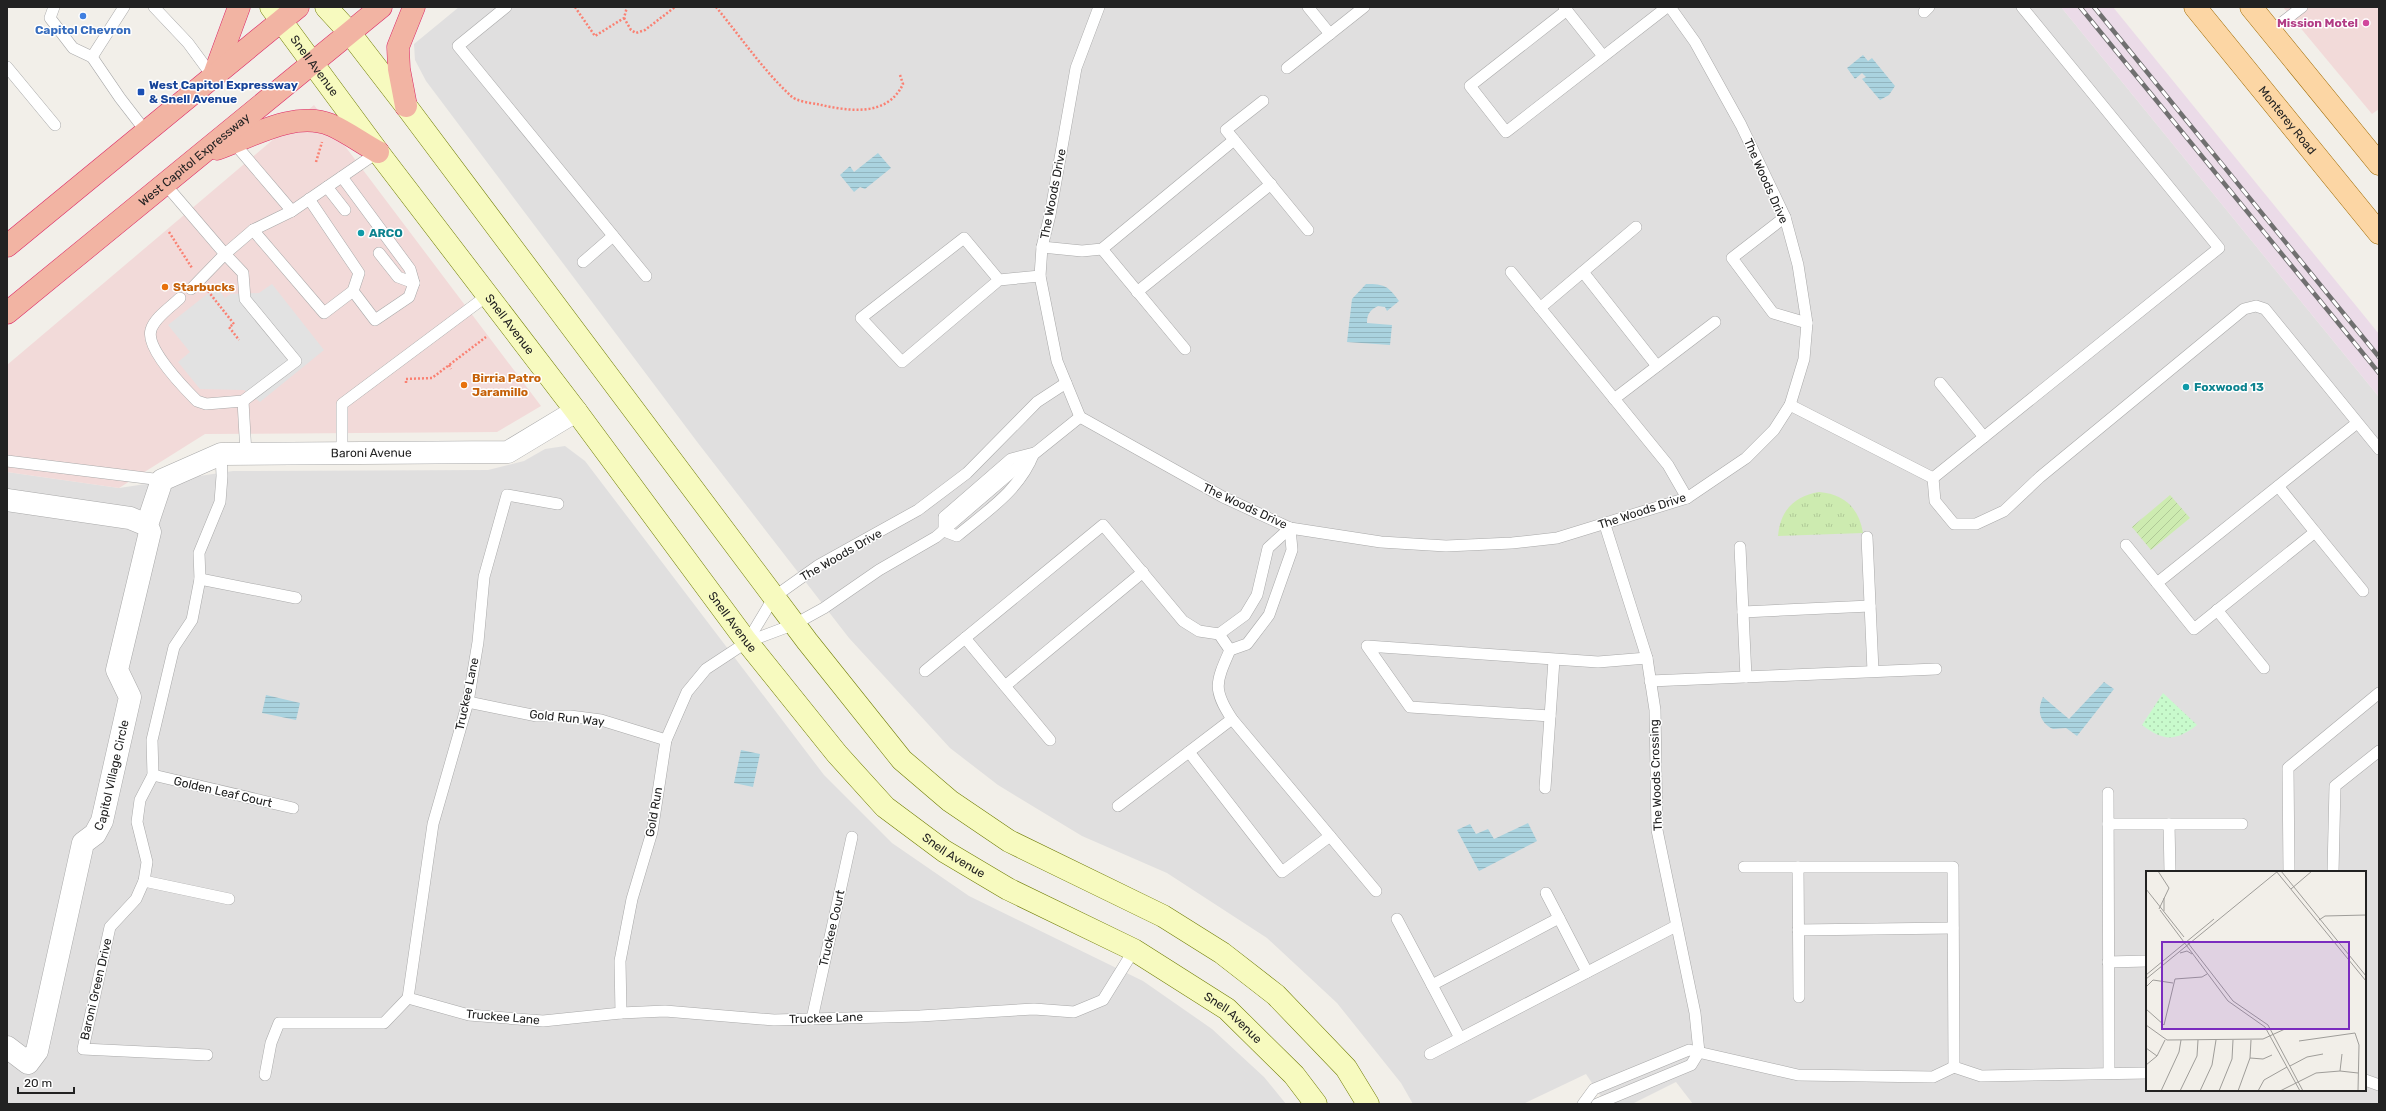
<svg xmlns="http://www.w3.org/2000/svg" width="2386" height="1111" font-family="Rubik,sans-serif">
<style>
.residential{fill:#e0dfdf;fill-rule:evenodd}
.commercial{fill:#f2dad9}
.railway{fill:#ebdbe8}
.grass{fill:url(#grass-tufts)}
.park{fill:url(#park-dots)}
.garden{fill:url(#garden-furrows)}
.parking{fill:#e2e2e2}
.water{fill:url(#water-rules)}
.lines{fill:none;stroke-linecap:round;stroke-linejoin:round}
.service-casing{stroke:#a9a9a9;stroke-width:12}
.minor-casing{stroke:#a9a9a9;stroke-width:23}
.secondary-casing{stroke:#707d05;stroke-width:23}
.primary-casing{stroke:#a06b00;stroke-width:23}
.trunk-casing{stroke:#dc2a67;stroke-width:23}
.path{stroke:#fa8072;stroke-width:2.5;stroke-dasharray:2 2;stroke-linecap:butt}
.service{stroke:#fff;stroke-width:11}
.minor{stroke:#fff;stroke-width:22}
.secondary{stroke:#f7fabf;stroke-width:22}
.primary{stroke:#fcd6a4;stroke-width:22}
.trunk{stroke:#f2b4a3;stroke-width:22}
.rail-casing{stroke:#707070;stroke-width:4.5}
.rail{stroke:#fff;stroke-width:3;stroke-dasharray:9;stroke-linecap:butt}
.shop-dot{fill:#3f7fe0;stroke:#fff;stroke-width:1.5}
.hotel-dot{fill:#d1479c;stroke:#fff;stroke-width:1.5}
.transit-dot{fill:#1a4fb4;stroke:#fff;stroke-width:1.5}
.culture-dot{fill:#0f9aa8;stroke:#fff;stroke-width:1.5}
.food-dot{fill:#e8710a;stroke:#fff;stroke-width:1.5}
.labels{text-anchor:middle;stroke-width:3;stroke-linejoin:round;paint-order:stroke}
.hotel-label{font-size:12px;font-weight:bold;fill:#b23c85;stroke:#fff;text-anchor:end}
.shop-label{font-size:12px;font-weight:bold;fill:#366cbe;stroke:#fff}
.street-label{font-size:12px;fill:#222;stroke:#fff}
.transit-label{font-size:12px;font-weight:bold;fill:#164399;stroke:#fff;text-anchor:start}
.culture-label{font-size:12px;font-weight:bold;fill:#0d838f;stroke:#fff;text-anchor:start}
.food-label{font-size:12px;font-weight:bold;fill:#c56008;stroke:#fff;text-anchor:start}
.inset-road{fill:none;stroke:#9f9d99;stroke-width:1}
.view{fill:#7b2cbf;fill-opacity:0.15;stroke:#7b2cbf;stroke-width:2}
.inset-edge{fill:none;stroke:#222;stroke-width:2}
</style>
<defs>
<pattern id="grass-tufts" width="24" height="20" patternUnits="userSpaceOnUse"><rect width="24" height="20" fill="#cdebb0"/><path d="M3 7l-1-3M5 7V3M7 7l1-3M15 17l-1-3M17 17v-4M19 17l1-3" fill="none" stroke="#b0c997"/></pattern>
<pattern id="park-dots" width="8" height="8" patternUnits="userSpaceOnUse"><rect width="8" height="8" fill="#c8facc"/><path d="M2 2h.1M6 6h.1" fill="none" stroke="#acd6af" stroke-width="1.8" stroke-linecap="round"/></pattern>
<pattern id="garden-furrows" width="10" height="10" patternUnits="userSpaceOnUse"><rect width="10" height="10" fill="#cdebb0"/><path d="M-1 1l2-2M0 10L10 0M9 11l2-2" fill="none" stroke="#b0c997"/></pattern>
<pattern id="water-rules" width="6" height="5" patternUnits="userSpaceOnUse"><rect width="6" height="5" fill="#aad3df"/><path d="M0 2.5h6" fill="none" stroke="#92b5bf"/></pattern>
</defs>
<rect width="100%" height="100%" fill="#f2efe9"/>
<!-- residential -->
<g class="residential">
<path d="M459,7H2061L2379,397V1104H1693L1676,1082L1632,1104H1606L1586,1074L1523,1104H1413L1401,1083L1337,1003L1267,938L1167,873L1082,836L998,785L950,748L849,638L698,443L426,81L415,60L414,44ZM2147,872H2365V1090H2147Z"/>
<polygon points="565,446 585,461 824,775 892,843 969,896 1143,981 1212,1029 1264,1077 1286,1104 7,1104 7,472 119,488 233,471 488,470 524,461 545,449"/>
</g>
<!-- commercial -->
<g class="commercial">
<polygon points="2283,7 2379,7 2379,109 2372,114"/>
<polygon points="314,105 541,406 497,432 205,434 119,488 7,472 7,365"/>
</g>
<!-- railway -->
<polygon class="railway" points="2061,7 2113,7 2379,334 2379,397"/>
<!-- grass -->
<path class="grass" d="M1819,492C1844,494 1859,508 1863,533L1778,536C1780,511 1794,496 1819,492Z"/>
<!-- park -->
<path class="park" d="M2163,693L2197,725C2175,742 2163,741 2142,725Z"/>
<!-- garden -->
<polygon class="garden" points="2170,495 2190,518 2151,550 2132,527"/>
<!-- parking -->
<polygon class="parking" points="272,284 324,350 260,402 244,390 200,389 178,362 190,352 168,325 216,287 225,298 231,294 259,293"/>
<!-- water -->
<g class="water">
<polygon points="1863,55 1868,61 1872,58 1895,86 1889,95 1880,100 1862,79 1866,77 1862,73 1855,79 1847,68"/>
<polygon points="878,153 891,168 865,189 860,187 854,192 840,175 850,166 854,172"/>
<path d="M1366,284C1385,284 1388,286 1399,301L1387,311L1385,307L1378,306C1370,310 1367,314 1367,323L1392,325L1390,345L1347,342L1352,299Z"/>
<path d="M2104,682L2114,689L2077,736L2066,728L2053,729C2039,722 2037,710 2043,697L2069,719Z"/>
<polygon points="266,695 300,703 296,720 262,713"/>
<polygon points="741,750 760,754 753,787 734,783"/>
<polygon points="1528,823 1537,841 1479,871 1457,830 1470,824 1476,834 1488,829 1494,839"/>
</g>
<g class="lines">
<defs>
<g id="service">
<polyline points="54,7 50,18 73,48 92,57 120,98 147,133"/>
<polyline points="154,7 188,43 213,77"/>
<polyline points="506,7 458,46 646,276"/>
<polyline points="1099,7 1076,68 1050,215 1042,247 1040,276 1057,361 1080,417 1223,497 1290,528 1381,542 1446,546 1512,543 1557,538 1687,498 1746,458 1774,430 1790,405 1804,359 1807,323 1798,265 1785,217 1741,125 1695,42 1670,7"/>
<polyline points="1308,7 1330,34"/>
<polyline points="1564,7 1603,56"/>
<polyline points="1567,10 1470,86 1506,132 1667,7"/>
<polyline points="1924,12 1929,7"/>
<polyline points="2271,31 2302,7"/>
<polyline points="92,57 124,7"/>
<polyline points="7,67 55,125"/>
<polyline points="1287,68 1364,7"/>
<polyline points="1263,101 1226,130 1308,230"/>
<polyline points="234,143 292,211 378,152"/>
<polyline points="342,177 410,269 414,283 409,297 375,320 353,291"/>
<polyline points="165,184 225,254 253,230 292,211"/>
<polyline points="327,187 345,210"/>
<polyline points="1785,217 1732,258 1773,313 1807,323"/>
<polyline points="253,230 324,313 353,291 359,273 309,199"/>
<polyline points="1042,247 1082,251 1102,249 1234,140"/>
<polyline points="1102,249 1185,349"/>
<polyline points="379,253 398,277 414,283"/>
<polyline points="583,262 613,236"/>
<polyline points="1511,272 1668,465 1687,498"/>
<polyline points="1583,272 1657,366"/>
<polyline points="999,280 902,362 861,318 964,238 999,280 1040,276"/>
<polyline points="1137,292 1271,184"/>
<path d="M180,298C171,307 154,318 151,330C145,348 184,388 197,401L206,404L243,401L296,361L245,299L243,273L225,254L191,289"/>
<polyline points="1540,308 1636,227"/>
<polyline points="1940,383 1984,437"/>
<polyline points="1614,399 1715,322"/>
<polyline points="243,401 246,454"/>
<polyline points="1790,405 1933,478"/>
<path d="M1034,453C1019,491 988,510 957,536L944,531V517L1011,459Z"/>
<polyline points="342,455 342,404 488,295"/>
<polyline points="7,461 162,480"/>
<polyline points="1933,478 2219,248 2022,7"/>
<polyline points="1933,478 1935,501 1954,524 1976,524 2004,511 2040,477 2244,309 2256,306 2265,309 2379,449"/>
<polyline points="2278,486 2315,532 2194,629 2157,583 2357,423"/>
<path d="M1290,528L1292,550L1269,615L1247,644L1230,650C1216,682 1212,689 1232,719L1376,891"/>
<polyline points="2315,532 2363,591"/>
<polyline points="1867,537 1873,671"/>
<polyline points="2126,545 2157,583"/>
<polyline points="1740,547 1746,677"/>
<polyline points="200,579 296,598"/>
<polyline points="2217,610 2264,668"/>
<polyline points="1743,612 1870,606"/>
<polyline points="1219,634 1245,615 1257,595 1268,548 1290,528"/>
<polyline points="965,638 1050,740"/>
<polyline points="747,642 774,597 819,565 918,510 967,473 1037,402 1066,383"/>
<polyline points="925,671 1103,525 1183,621 1199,631 1219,634 1230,650"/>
<polyline points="1650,681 1936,669"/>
<polyline points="1005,686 1143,572"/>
<polyline points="468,702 537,716 570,716 601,720 666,740"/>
<polyline points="1550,716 1410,707 1367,646 1598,662 1647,658"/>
<polyline points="1189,752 1282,872 1330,836"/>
<polyline points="153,775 293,808"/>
<polyline points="1545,788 1554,660"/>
<polyline points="2108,793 2109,1072"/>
<polyline points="1118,806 1232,719"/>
<polyline points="2108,824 2242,824"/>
<polyline points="2169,824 2170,872"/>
<polyline points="1744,867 1953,867 1954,1067"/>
<polyline points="1798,867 1799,997"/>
<polyline points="2289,872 2288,768 2379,693"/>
<polyline points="2333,872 2335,786 2379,751"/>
<polyline points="144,881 229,899"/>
<polyline points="1546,893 1587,972"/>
<polyline points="1397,919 1460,1038"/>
<polyline points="1798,930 1953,928"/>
<polyline points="2108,962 2147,961"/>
<polyline points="1432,985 1559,918"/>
<polyline points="408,998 469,1015 543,1021 621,1013 665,1011 774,1020 920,1016 1034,1009 1074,1012 1103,1000 1134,950"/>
<polyline points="408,998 433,824 468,702 478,642 484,577 507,495 558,504"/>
<polyline points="621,1013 620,961 632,899 652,832 666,740 687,692 706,669 747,642 795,624 824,608 879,570 936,537 1014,470 1080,417"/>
<polyline points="812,1019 852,837"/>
<polyline points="1430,1054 1676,926"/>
<polyline points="207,1055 83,1049 110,927 136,899 144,881 147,862 137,822 140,800 153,775 152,740 174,647 192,620 200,579 199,553 220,502 222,476 221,454"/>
<polyline points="265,1075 271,1043 279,1023 384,1023 408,998"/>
<polyline points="2365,1080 2379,1085"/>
<polyline points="1583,1104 1594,1089 1689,1050 1798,1075 1933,1077 1954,1067 1981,1076 2147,1073"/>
<polyline points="1597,1104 1691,1065 1699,1052 1695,1013 1657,830 1655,710 1647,658 1605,525"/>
</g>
<g id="minor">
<polyline points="7,500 130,518 147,525"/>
<path id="s1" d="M7,1047L28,1063L37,1051L83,843L95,834L102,821L130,697L117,670L150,532L147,525L162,480L221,454L508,452L576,411"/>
</g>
<g id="secondary">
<path id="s2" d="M271,7L378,152L576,411L747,642L837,754L885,807L944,851L1008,889L1134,950L1227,1009L1294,1075L1316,1104"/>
<polyline points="326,7 349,32 406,106 807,641 902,760 950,801 1009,841 1163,916 1222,953 1276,995 1346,1068 1368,1104"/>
</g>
<g id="primary">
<path id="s3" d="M2195,7L2379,233"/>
<polyline points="2251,7 2379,164"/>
</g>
<g id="trunk">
<polyline points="214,75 239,7"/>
<polyline points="406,106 399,69 398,47 414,7"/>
<path d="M217,149C251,137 294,110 331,125C347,132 363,144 378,152"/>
<polyline points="7,246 298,7"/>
<path id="s4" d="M7,313L381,7"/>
</g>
</defs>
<!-- service casing -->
<use href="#service" class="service-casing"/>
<!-- minor casing -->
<use href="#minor" class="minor-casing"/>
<!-- secondary casing -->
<use href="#secondary" class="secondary-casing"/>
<!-- primary casing -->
<use href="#primary" class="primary-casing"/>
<!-- trunk casing -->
<use href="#trunk" class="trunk-casing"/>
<!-- path -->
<g class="path">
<polyline points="575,7 595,36 624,18 627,7"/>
<path d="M716,7C740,36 763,70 791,96C796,101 809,103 817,104C847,111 887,118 903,84L900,75"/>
<polyline points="624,18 631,30 636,33 645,30 675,7"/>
<polyline points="316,162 322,142"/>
<polyline points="169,232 192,268"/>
<polyline points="208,291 234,324 229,327 239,340"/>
<polyline points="449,365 451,369"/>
<polyline points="406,383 406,379 432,378 486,337"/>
</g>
<!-- service -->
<use href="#service" class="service"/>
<!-- minor -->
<use href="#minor" class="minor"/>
<!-- secondary -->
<use href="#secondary" class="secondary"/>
<!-- primary -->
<use href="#primary" class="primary"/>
<!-- trunk -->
<use href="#trunk" class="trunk"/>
<defs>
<g id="rail">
<polyline points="2080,7 2379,373"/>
<polyline points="2094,7 2379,357"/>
</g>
</defs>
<!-- rail casing -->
<use href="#rail" class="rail-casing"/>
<!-- rail -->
<use href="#rail" class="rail"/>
</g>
<!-- markers -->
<circle class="shop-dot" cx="83" cy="16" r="4"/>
<circle class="hotel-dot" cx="2366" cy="23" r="4"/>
<rect class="transit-dot" x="137" y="88" width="8" height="8" rx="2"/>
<g class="culture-dot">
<circle cx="361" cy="233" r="4"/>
<circle cx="2186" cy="387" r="4"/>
</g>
<g class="food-dot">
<circle cx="165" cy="287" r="4"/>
<circle cx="464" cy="385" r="4"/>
</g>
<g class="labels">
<!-- hotel labels -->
<g class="hotel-label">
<text x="2358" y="27">Mission Motel</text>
</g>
<!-- shop labels -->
<g class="shop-label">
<text x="83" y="34">Capitol Chevron</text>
</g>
<!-- street labels -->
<g class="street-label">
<text dy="4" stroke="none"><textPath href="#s2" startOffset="73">Snell Avenue</textPath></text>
<text dy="4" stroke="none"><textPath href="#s3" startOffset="146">Monterey Road</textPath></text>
<text dy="4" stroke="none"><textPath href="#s4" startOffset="242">West Capitol Expressway</textPath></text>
<text transform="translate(1766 181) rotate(66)" y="4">The Woods Drive</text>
<text transform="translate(1053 194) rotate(-79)" y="4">The Woods Drive</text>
<text dy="4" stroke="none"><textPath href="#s2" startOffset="397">Snell Avenue</textPath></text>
<text dy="4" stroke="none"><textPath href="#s1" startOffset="853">Baroni Avenue</textPath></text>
<text transform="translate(1245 506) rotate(25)" y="4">The Woods Drive</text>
<text transform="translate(1642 511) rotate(-18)" y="4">The Woods Drive</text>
<text transform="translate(841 555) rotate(-30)" y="4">The Woods Drive</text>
<text dy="4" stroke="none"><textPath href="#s2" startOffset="769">Snell Avenue</textPath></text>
<text transform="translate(467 694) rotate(-78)" y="4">Truckee Lane</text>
<text transform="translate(567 718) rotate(6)" y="4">Gold Run Way</text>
<text dy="4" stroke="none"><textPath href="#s1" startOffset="331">Capitol Village Circle</textPath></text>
<text transform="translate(1656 775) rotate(-92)" y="4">The Woods Crossing</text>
<text transform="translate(223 792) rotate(13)" y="4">Golden Leaf Court</text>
<text transform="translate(654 812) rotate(-80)" y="4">Gold Run</text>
<text dy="4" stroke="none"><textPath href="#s2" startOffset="1093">Snell Avenue</textPath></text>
<text transform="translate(832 928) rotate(-77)" y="4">Truckee Court</text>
<text transform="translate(96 989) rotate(-77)" y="4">Baroni Green Drive</text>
<text transform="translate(503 1017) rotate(5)" y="4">Truckee Lane</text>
<text transform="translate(826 1018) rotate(-2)" y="4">Truckee Lane</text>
<text dy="4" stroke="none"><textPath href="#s2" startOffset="1417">Snell Avenue</textPath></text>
</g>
<!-- transit labels -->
<g class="transit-label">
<text x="149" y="89">West Capitol Expressway<tspan x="149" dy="14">&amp; Snell Avenue</tspan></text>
</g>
<!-- culture labels -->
<g class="culture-label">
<text x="369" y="237">ARCO</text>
<text x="2194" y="391">Foxwood 13</text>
</g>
<!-- food labels -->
<g class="food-label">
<text x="173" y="291">Starbucks</text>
<text x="472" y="382">Birria Patro<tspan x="472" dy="14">Jaramillo</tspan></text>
</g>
</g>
<!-- overview -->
<g transform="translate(2146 871)">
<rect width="220" height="220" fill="#f2efe9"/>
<path class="inset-road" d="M12,0L23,17L13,38M130,0L220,110M135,0L220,105M0,18L38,66M145,18L166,0M18,27V40M14,39L82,130L119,156L154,220M173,49L179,45L220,44M42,72L87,130L122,154L157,220M34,82L41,80L46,83M0,104L68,48M0,108L132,0M0,116L7,109L27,112M0,138L18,154L29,108L56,106L61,103M0,154L21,169L117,168L139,158M153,170L209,162L213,174L212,220M0,177L11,185M104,187L117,188L126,184M0,194L11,185L19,169M144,195L161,186L177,183M194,200L196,183M15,220L33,181L35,169M34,220L51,185L52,169M54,220L66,194L70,169M73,220L86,188L87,169M92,220L104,187L105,169M112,220L118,209L141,196M134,220L170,202L194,200L212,202M176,220H193"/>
<path class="view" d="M16,71H203V158H16Z"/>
<rect width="220" height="220" class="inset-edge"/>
</g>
<!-- border -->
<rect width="2386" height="1111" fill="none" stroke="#222222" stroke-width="16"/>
<!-- scale -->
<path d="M18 1087v6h56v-6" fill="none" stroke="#222222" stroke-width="2"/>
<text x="24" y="1087" font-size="12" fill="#222222" stroke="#ffffff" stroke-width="3" paint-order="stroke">20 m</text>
</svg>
